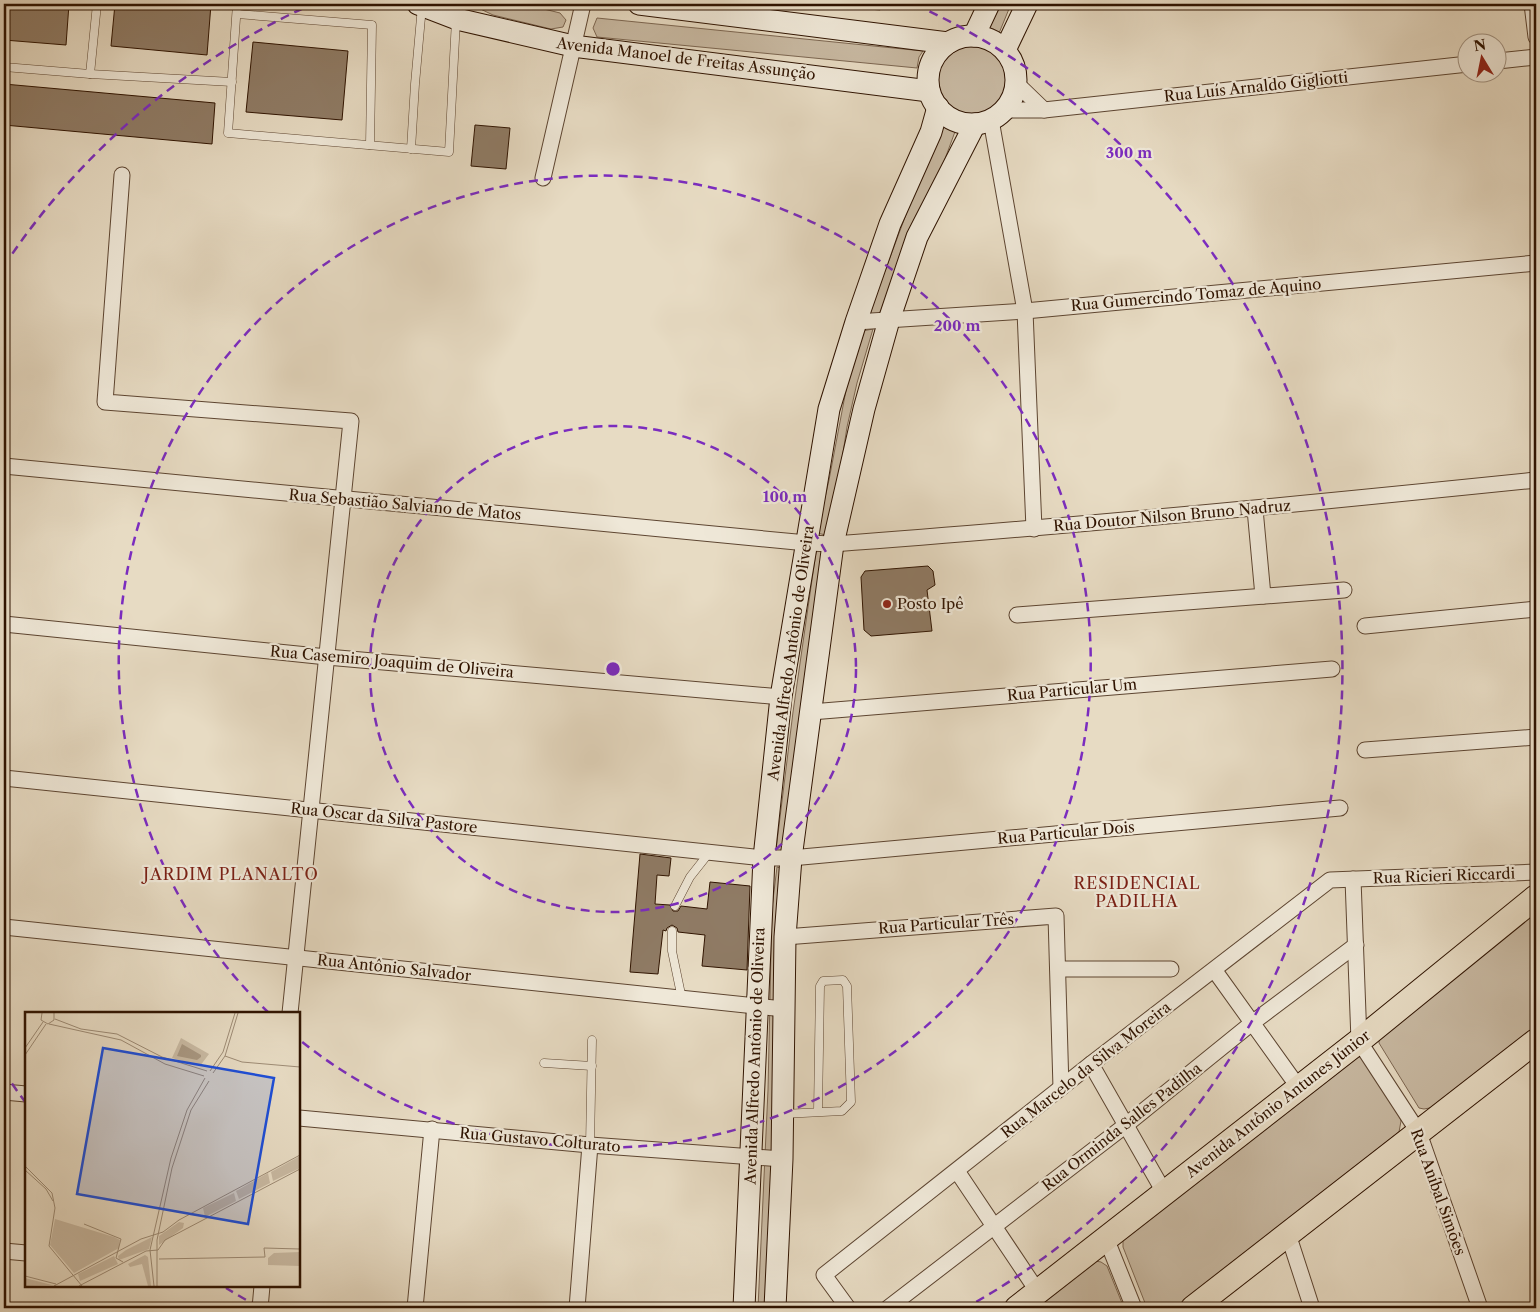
<svg xmlns="http://www.w3.org/2000/svg" width="1540" height="1312" font-family="'Libre Caslon Text',serif">
<style>
.green{fill:#c8b9a2;stroke:#7c6651}
.building{fill:#8f7b65;stroke:#2f1300}
.lines{fill:none;stroke-linecap:round;stroke-linejoin:round}
.lane-casing{stroke:#5d4531;stroke-width:9}
.street-casing{stroke:#5d4531;stroke-width:17}
.secondary-casing{stroke:#2f1300;stroke-width:23}
.primary-casing{stroke:#2f1300;stroke-width:26}
.lane{stroke:#efe8d8;stroke-width:8}
.street{stroke:#efe8d8;stroke-width:15}
.secondary{stroke:#efe8d8;stroke-width:21}
.primary{stroke:#e7dbc3;stroke-width:24}
.ring{fill:none;stroke:#7b2cbf;stroke-width:2.5;stroke-dasharray:9 6}
.poi-dot{fill:#8f2418;stroke:#efe8d8;stroke-width:2}
.labels{text-anchor:middle;stroke-width:4.5;stroke-linejoin:round;paint-order:stroke}
.street-label{font-size:15px;fill:#2f1300;stroke:#efe8d8}
.poi-label{font-size:15px;fill:#2f1300;stroke:#efe8d8;text-anchor:start}
.neighbourhood-label{font-size:16px;letter-spacing:1px;fill:#7a1f14;stroke:#efe8d8}
.inset-road{fill:none;stroke:#9d8b75;stroke-width:1}
.view{fill:#1d4ed8;fill-opacity:0.15;stroke:#1d4ed8;stroke-width:2.5}
.inset-edge{fill:none;stroke:#2f1300;stroke-width:2.5}
.centre{fill:#7b2cbf;stroke:#efe8d8;stroke-width:2.5}
.ring-label{font-size:15px;text-anchor:middle;font-weight:bold;fill:#7b2cbf;stroke:#efe8d8;stroke-width:4.5;stroke-linejoin:round;paint-order:stroke}
</style>
<rect width="100%" height="100%" fill="#e7dbc3"/>
<filter id="stains"><feTurbulence type="fractalNoise" baseFrequency=".004" numOctaves="4"/><feColorMatrix values="0 0 0 0 .2 0 0 0 0 .09 0 0 0 0 .02 0 0 0 .5 -.17"/></filter>
<radialGradient id="worn" r=".72"><stop offset=".6" stop-color="#630" stop-opacity="0"/><stop offset="1" stop-color="#630" stop-opacity=".3"/></radialGradient>
<!-- green -->
<g class="green">
<polygon points="470,4 524,4 560,13 566,20 563,27 551,29 493,15"/>
<polygon points="816,4 887,4 880,10"/>
<polygon points="999,4 1011,4 997,38 986,32"/>
<polygon points="597,18 923,51 919,57 917,68 597,37 593,28"/>
<circle cx="972" cy="79" r="36"/>
<path d="M942,121L956,129L939,175L880,317L868,316C893,251 916,185 942,121Z"/>
<polygon points="873,329 857,383 847,427 830,536 817,533 829,480 857,332"/>
<polygon points="824,547 786,851 780,853 776,850 793,712 816,552"/>
<polygon points="777,867 783,869 770,1308 758,1308 768,1090 772,908"/>
<polygon points="1536,909 1536,1027 1435,1107 1424,1109 1419,1108 1379,1043 1379,1037"/>
<polygon points="1358,1056 1363,1059 1399,1115 1401,1121 1399,1132 1175,1308 1147,1308 1123,1247 1123,1237"/>
<polygon points="1095,1261 1101,1262 1107,1266 1124,1308 1030,1308"/>
</g>
<!-- building -->
<g class="building">
<polygon points="4,4 69,4 66,45 4,40"/>
<polygon points="115,4 211,4 207,55 111,46"/>
<polygon points="253,42 348,51 342,120 246,112"/>
<polygon points="4,84 215,103 212,144 4,125"/>
<polygon points="475,125 510,128 506,169 471,166"/>
<polygon points="928,566 933,571 935,585 927,590 932,631 871,636 864,630 861,577 865,571"/>
<polygon points="640,854 671,858 669,876 657,875 655,904 670,905 673,911 678,911 681,906 707,909 710,882 750,886 747,970 702,966 705,935 678,932 677,928 672,925 667,928 666,931 663,930 658,974 630,972"/>
</g>
<g class="lines">
<defs>
<g id="lane">
<polyline points="237,4 228,133 449,152 456,20"/>
<polyline points="237,14 372,25 370,145"/>
<polyline points="4,67 90,74 232,82"/>
<polyline points="90,74 97,4"/>
<polyline points="411,149 415,84 422,6"/>
<polyline points="675,906 690,877 709,853"/>
<polyline points="672,931 672,951 682,999"/>
<polyline points="544,1063 592,1066"/>
<polyline points="783,1114 842,1111 851,1102 847,986 843,980 823,981 820,986 818,1111"/>
<polyline points="590,1145 592,1040"/>
</g>
<g id="street">
<polyline points="1532,4 1536,37"/>
<polyline points="1498,61 1536,57"/>
<polyline points="1016,83 1044,110"/>
<polyline points="1004,110 1044,110 1468,64"/>
<polyline points="991,120 1025,311 1034,529"/>
<polyline points="122,175 105,402 351,421 290,1013"/>
<polyline points="543,178 583,4"/>
<polyline points="856,322 1025,311 1536,263"/>
<path d="M4,466L807,543L833,544C1068,527 1302,504 1536,480"/>
<polyline points="1255,509 1263,596"/>
<polyline points="1017,615 1344,590"/>
<polyline points="4,624 327,657 781,697"/>
<polyline points="1365,626 1536,609"/>
<polyline points="811,712 1332,669"/>
<polyline points="1365,750 1536,737"/>
<polyline points="4,778 764,858 791,858 1340,808"/>
<polyline points="1353,879 1359,1041 1419,1133 1480,1308"/>
<polyline points="4,927 784,1009"/>
<polyline points="785,937 1056,916 1061,1088"/>
<polyline points="1058,969 1171,969"/>
<polyline points="1215,971 1299,1088"/>
<polyline points="1091,1064 1164,1192"/>
<polyline points="4,1092 26,1094"/>
<polyline points="299,1118 590,1145 782,1159"/>
<polyline points="957,1171 1038,1292"/>
<polyline points="1288,1234 1312,1308"/>
<polyline points="1106,1238 1134,1308"/>
<polyline points="4,1251 26,1253"/>
<polyline points="260,1308 262,1286"/>
<polyline points="415,1308 432,1129"/>
<polyline points="577,1308 590,1145"/>
<polyline points="848,1308 824,1275 1091,1064 1330,880 1536,872"/>
<polyline points="888,1308 1126,1125 1252,1023 1356,945"/>
</g>
<g id="secondary">
<polyline points="418,4 457,19 573,46 929,91"/>
<polyline points="639,4 948,43"/>
<circle cx="972" cy="80" r="44"/>
<polyline points="974,36 989,4"/>
<polyline points="1005,50 1027,4"/>
<polyline points="744,1308 764,858 781,697 829,409 856,322 890,224 931,132 938,107"/>
<polyline points="775,1308 782,1159 785,937 791,858 833,544 864,409 889,320 917,237 975,124"/>
</g>
<g id="primary">
<polyline points="1017,1308 1359,1041 1536,897"/>
<polyline points="1193,1308 1536,1041"/>
</g>
</defs>
<!-- lane casing -->
<use href="#lane" class="lane-casing"/>
<!-- street casing -->
<use href="#street" class="street-casing"/>
<!-- secondary casing -->
<use href="#secondary" class="secondary-casing"/>
<!-- primary casing -->
<use href="#primary" class="primary-casing"/>
<!-- lane -->
<use href="#lane" class="lane"/>
<!-- street -->
<use href="#street" class="street"/>
<!-- secondary -->
<use href="#secondary" class="secondary"/>
<!-- primary -->
<use href="#primary" class="primary"/>
</g>
<!-- distance rings -->
<g class="ring">
<circle cx="613" cy="669" r="243"/>
<path d="M269 1013A486 486 0 1 1 301 1041"/>
<path d="M259 1307A730 730 0 0 1 226 1288M26 1103A730 730 0 0 1 4 1072M4 266A730 730 0 0 1 310 5M916 5A730 730 0 0 1 967 1307"/>
</g>
<!-- markers -->
<circle class="poi-dot" cx="887" cy="604" r="5"/>
<g class="labels">
<!-- street labels -->
<g class="street-label">
<text transform="translate(686 59) rotate(7)" y="5">Avenida Manoel de Freitas Assunção</text>
<text transform="translate(1256 87) rotate(-6)" y="5">Rua Luís Arnaldo Gigliotti</text>
<text transform="translate(1196 295) rotate(-5)" y="5">Rua Gumercindo Tomaz de Aquino</text>
<text transform="translate(405 505) rotate(5)" y="5">Rua Sebastião Salviano de Matos</text>
<text transform="translate(1172 516) rotate(-5)" y="5">Rua Doutor Nilson Bruno Nadruz</text>
<text transform="translate(791 653) rotate(-82)" y="5">Avenida Alfredo Antônio de Oliveira</text>
<text transform="translate(392 662) rotate(5)" y="5">Rua Casemiro Joaquim de Oliveira</text>
<text transform="translate(1072 690) rotate(-5)" y="5">Rua Particular Um</text>
<text transform="translate(384 818) rotate(6)" y="5">Rua Oscar da Silva Pastore</text>
<text transform="translate(1066 833) rotate(-5)" y="5">Rua Particular Dois</text>
<text transform="translate(1444 876) rotate(-2)" y="5">Rua Ricieri Riccardi</text>
<text transform="translate(946 924) rotate(-4)" y="5">Rua Particular Três</text>
<text transform="translate(394 968) rotate(6)" y="5">Rua Antônio Salvador</text>
<text transform="translate(755 1056) rotate(-88)" y="5">Avenida Alfredo Antônio de Oliveira</text>
<text transform="translate(1086 1070) rotate(-38)" y="5">Rua Marcelo da Silva Moreira</text>
<text transform="translate(1278 1104) rotate(-38)" y="5">Avenida Antônio Antunes Júnior</text>
<text transform="translate(1122 1127) rotate(-38)" y="5">Rua Orminda Salles Padilha</text>
<text transform="translate(540 1140) rotate(5)" y="5">Rua Gustavo Colturato</text>
<text transform="translate(1438 1192) rotate(70)" y="5">Rua Aníbal Simões</text>
</g>
<!-- poi labels -->
<g class="poi-label">
<text x="897" y="609">Posto Ipê</text>
</g>
<!-- neighbourhood labels -->
<g class="neighbourhood-label">
<text x="231" y="880">JARDIM PLANALTO</text>
<text x="1137" y="889">RESIDENCIAL<tspan x="1137" dy="18">PADILHA</tspan></text>
</g>
</g>
<!-- overview -->
<g transform="translate(25 1012)">
<rect width="275" height="275" fill="#e7dbc3"/>
<path d="M156,26L184,42L175,54L147,46ZM275,144V156L248,169L246,160ZM243,161L245,171L214,187L211,179ZM209,181L211,189L180,205L178,196ZM30,207L89,225L95,228L94,236L49,261L25,233ZM154,210L159,211L158,216L134,233V224ZM127,225L124,237L94,248L93,244L101,238ZM275,240V254L243,253V246L249,241ZM120,243L123,245L126,274H123L117,252L105,255L103,252ZM89,244L93,252L55,269L53,262ZM0,266L27,273L0,274Z" fill="#c8b9a2"/>
<path d="M157,32L176,43V45L172,48L152,44Z" fill="#a89781"/>
<path class="inset-road" d="M17,1L16,8L23,12L29,8V1M30,7L56,17L92,22L137,45L182,59M24,12L96,28L140,52L179,64M0,36L18,10M0,43L21,12M200,44L217,50L275,55M185,59L198,40L210,1M188,61L200,44L213,1M0,154L27,181L30,196L24,234L57,274M0,158L21,177L28,189M59,212L96,227L91,246L98,250M134,247L240,245L239,236L275,237M0,264L31,272M29,274L116,227L138,220L154,208L275,143M54,274L121,239L133,238L140,228L275,157M129,274L125,238L146,146L162,98L180,66M132,274V228L147,156L166,98L184,69"/>
<path class="view" d="M78,36L249,66L223,212L52,182Z"/>
<rect width="275" height="275" class="inset-edge"/>
</g>
<circle cx="613" cy="669" r="8" class="centre"/>
<g class="ring-label">
<text x="1129" y="158">300 m</text>
<text x="957" y="331">200 m</text>
<text x="785" y="502">100 m</text>
</g>
<!-- margin -->
<rect width="1540" height="1312" fill="none" stroke="#e7dbc3" stroke-width="20"/>
<rect x="5" y="5" width="1530" height="1302" fill="none" stroke="#2f1300" stroke-width="2.5"/>
<rect x="10" y="10" width="1520" height="1292" fill="none" stroke="#2f1300"/>
<!-- north arrow -->
<g transform="translate(1482 58) rotate(350)"><circle r="24" fill="#efe8d8" stroke="#a29382"/>
<path d="M0-4L9 19L0 12L-9 19Z" fill="#8f2418"/>
<text y="-8" font-size="14" font-weight="bold" text-anchor="middle" fill="#2f1300">N</text>
</g>
<rect width="100%" height="100%" filter="url(#stains)"/>
<rect width="100%" height="100%" fill="url(#worn)"/>
</svg>
